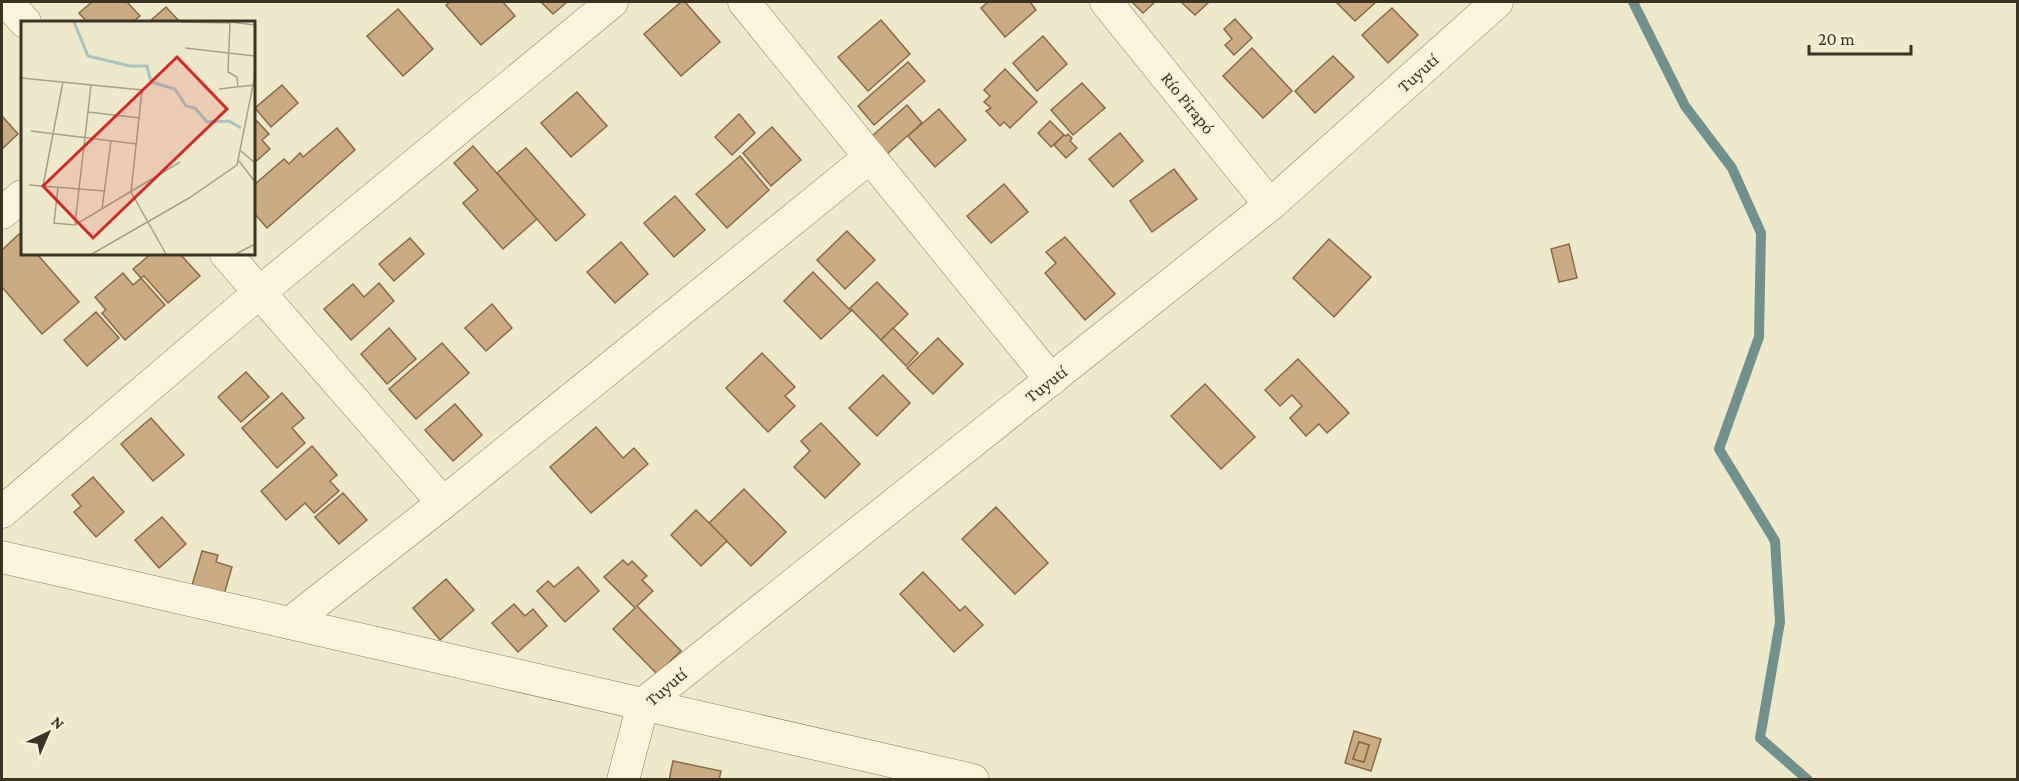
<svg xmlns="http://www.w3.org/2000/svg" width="2019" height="781" font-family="'Crimson Pro',serif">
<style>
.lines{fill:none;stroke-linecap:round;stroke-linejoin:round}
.stream{stroke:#71918e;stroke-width:10}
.building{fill:#cbab81;stroke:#896a44;stroke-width:1.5;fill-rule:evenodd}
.minor-casing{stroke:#8b7d5e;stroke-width:33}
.minor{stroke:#f9f5dd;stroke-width:32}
.labels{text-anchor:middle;stroke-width:5;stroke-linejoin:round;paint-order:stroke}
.street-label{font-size:18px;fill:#3b3221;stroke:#f5f2d9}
.inset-river{fill:none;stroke:#aac3bf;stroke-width:3}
.inset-road{fill:none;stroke:#a6a086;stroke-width:1.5}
.view{fill:#d62828;fill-opacity:0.15;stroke:#d62828;stroke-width:3}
.inset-edge{fill:none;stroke:#3b3221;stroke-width:3}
</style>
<rect width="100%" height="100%" fill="#eee9ca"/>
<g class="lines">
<!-- stream -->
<polyline class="stream" points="1633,2 1685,106 1732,168 1761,233 1759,337 1719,449 1775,541 1780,622 1760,738 1808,780"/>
</g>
<!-- building -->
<g class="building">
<polygon points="92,2 127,2 140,16 133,22 87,22 79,13"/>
<polygon points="450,2 503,2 515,16 481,45 446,5"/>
<polygon points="541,2 567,2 553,14"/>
<polygon points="681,2 685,2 720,42 681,76 644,34"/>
<polygon points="988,2 1030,2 1036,10 1005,37 981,8"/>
<polygon points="1132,2 1155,2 1143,13"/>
<polygon points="1181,2 1209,2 1195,15"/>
<polygon points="1336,2 1376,2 1355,21"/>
<polygon points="166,7 180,22 149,22"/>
<polygon points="1392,8 1418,35 1388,63 1362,35"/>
<polygon points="398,9 433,49 403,76 367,36"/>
<polygon points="1235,19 1252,38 1234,55 1225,45 1232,39 1224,29"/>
<polygon points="881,20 910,54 868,91 838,57"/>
<polygon points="1043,36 1067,64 1037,91 1013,63"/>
<polygon points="1252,48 1292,91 1263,118 1223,76"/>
<polygon points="1333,56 1354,77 1315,113 1295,91"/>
<polygon points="908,62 925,81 874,125 858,106"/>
<polygon points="1005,69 1037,102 1010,128 1004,122 1000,126 986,111 991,108 984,102 990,96 984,90"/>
<polygon points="1082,83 1105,108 1073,135 1051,110"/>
<polygon points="282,85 298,103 271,127 255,108"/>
<polygon points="577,92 607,126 571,157 541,123"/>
<polygon points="907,105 922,123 887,154 872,136"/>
<polygon points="939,109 966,140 935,167 908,136"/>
<polygon points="739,114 755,133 732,155 715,137"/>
<polygon points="2,116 18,134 2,149"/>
<polygon points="257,121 269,134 262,140 270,149 254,163 254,125"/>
<polygon points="1050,121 1064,135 1051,147 1038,133"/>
<polygon points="772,127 801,160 771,186 743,153"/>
<polygon points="337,128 355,150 267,228 254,213 254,185 284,159 289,164 300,153 303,157"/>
<polygon points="1120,133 1143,161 1113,187 1089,159"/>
<polygon points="1068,134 1072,138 1070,141 1077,148 1066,158 1054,145 1064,135 1066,136"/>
<polygon points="473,146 537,219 503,249 463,203 478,190 454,163"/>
<polygon points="526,148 585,215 556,241 497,173"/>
<polygon points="740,156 769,190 727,228 696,194"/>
<polygon points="1174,169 1197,199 1152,232 1130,201"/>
<polygon points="1004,184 1028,212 991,243 967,216"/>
<polygon points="675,196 705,230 674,257 644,223"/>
<polygon points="847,231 875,260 845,289 817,260"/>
<polygon points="19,234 22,237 22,254 37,254 79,302 42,334 2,287 2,250"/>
<polygon points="1065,237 1115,294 1085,320 1045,273 1056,263 1046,252"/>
<polygon points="410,238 424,254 394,281 379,264"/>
<polygon points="1329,239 1371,277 1334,317 1293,278"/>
<polygon points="621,242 648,274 615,303 587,272"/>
<polygon points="1569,244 1577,278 1559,282 1551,249"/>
<polygon points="151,254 180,254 200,276 168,303 144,276 141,278 133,269"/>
<polygon points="813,272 851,311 821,339 784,301"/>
<polygon points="123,273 133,285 141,278 165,305 125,340 102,313 106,310 95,297"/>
<polygon points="877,282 908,314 881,340 850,308"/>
<polygon points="379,283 394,301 351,340 324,309 353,284 364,297"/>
<polygon points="492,304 512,328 486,351 465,328"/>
<polygon points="96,312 119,338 87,366 64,340"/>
<polygon points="389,328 416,359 387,384 361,354"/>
<polygon points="893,328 918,353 906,366 881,340"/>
<polygon points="938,338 963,364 933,394 907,368"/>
<polygon points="442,343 469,373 416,419 389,389"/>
<polygon points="762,353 795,387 785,396 795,406 768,432 726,388"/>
<polygon points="1298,359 1349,413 1327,433 1319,424 1306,436 1290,418 1302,406 1292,395 1280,406 1265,390"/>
<polygon points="246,372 269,397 241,422 218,397"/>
<polygon points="883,375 910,403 877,436 849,408"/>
<polygon points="1205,384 1255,437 1221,469 1171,416"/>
<polygon points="282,393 304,418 292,428 305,443 277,468 242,428"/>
<polygon points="455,404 482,435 453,461 425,430"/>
<polygon points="151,418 184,455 153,481 121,444"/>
<polygon points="821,423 860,464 825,498 794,467 810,451 801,441"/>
<polygon points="596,427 623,458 634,448 648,464 591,513 550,467"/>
<polygon points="312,446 337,475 330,481 339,491 314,513 305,503 286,520 261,491"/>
<polygon points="93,477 124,512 96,537 74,512 81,506 72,495"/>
<polygon points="744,489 786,532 751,566 709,523"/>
<polygon points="343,493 367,520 339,544 315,517"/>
<polygon points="996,507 1048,563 1015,594 962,539"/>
<polygon points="696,510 727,541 701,566 671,535"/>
<polygon points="162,517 186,544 159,568 135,540"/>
<polygon points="202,551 218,555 216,562 232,567 223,598 191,589"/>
<polygon points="623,560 628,565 632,561 647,576 642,580 653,591 637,606 681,651 657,674 613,629 635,608 604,577"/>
<polygon points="578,567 599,591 565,622 537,591 548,581 554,587"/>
<polygon points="923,572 960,611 965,606 983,625 954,652 900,594"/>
<polygon points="446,579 474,610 440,640 413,608"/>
<polygon points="514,604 525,616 533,609 547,626 518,652 492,623"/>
<path d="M1354,731L1381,739L1371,771L1345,763ZM1359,742L1369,745L1364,762L1353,759Z"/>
<polygon points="1359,742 1369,745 1364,762 1353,759"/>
<polygon points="673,761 721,771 719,780 669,780"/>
</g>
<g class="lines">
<defs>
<g id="minor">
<polyline points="7,2 25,22"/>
<polyline points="744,2 1051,380"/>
<polyline points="1106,2 1270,205"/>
<polyline points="2,213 22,196"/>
<polyline points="226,254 443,503"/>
<polyline points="2,512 260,292 612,2"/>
<polyline points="2,557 973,780"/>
<polyline points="290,623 443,503 870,157"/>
<polyline points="623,780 643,704 1270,205 1497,2"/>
</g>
</defs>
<!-- minor casing -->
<use href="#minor" class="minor-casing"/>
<!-- minor -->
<use href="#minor" class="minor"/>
</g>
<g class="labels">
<!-- street labels -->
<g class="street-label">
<text transform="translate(1418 73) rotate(-42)" y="6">Tuyutí</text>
<text transform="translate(1188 103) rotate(51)" y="6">Río Pirapó</text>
<text transform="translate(1046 384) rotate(-38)" y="6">Tuyutí</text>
<text transform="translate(666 687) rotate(-41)" y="6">Tuyutí</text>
</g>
</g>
<!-- overview -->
<g transform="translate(21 21)">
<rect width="234" height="234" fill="#eee9ca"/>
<path class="inset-river" d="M53,1L67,35L109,45H126L130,61L154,68L165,85L174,87L186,101L208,100L220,107"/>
<path class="inset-road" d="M160,1L209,2L207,51L216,56L217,66M209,1L234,4M164,27L234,35M0,57L121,69L110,171L145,233M198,68L233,64M67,91L119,97M10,110L116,123M220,130L234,142M218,140L234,161M8,164L84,170M22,165L42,61M37,166L33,202L54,204L159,141M81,188L90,120M54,203L70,64M71,233L168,177L216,144L234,54M215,233L234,223"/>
<path class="view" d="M156,36L206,88L72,217L22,165Z"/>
<rect width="234" height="234" class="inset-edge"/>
</g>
<!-- border -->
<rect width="2019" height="781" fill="none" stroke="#3b3221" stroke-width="6"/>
<!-- north arrow -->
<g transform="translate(48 733) rotate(44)" stroke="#f5f2d9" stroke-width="4.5" paint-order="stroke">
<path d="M0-4.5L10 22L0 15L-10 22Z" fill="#3b3221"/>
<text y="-9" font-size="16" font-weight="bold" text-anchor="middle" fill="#3b3221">N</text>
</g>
<!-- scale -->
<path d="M1809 45v9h102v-9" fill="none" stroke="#3b3221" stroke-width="3"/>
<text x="1818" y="45" font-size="18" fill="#3b3221" stroke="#f5f2d9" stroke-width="4.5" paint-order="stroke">20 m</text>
</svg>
